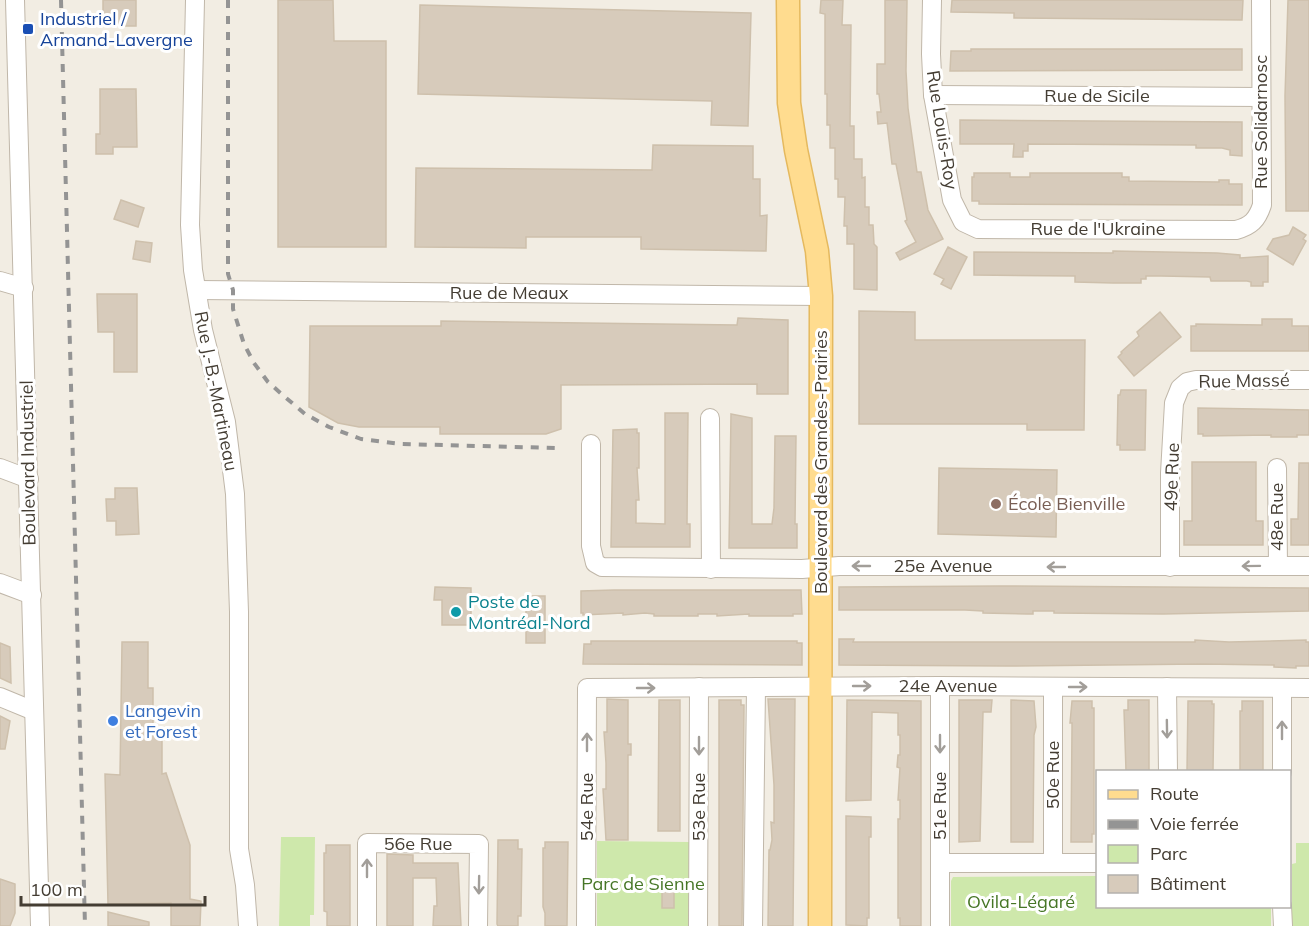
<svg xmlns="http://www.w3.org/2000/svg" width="1309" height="926" font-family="Mulish,sans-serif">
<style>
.green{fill:#cee8ab}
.building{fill:#d7cbbb;stroke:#cec0ac;stroke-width:1.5}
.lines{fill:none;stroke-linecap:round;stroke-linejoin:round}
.minor-casing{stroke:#c0b7a9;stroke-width:20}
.major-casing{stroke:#e5b95e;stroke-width:25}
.minor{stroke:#fff;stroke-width:18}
.major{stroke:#ffdc8f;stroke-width:22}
.rail{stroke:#949494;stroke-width:4;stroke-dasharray:8 8;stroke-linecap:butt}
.oneway{stroke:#a29e99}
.transit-dot{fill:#1a4fb4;stroke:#fff;stroke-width:2}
.education-dot{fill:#8d6e63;stroke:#fff;stroke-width:2}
.culture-dot{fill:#0f9aa8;stroke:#fff;stroke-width:2}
.shop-dot{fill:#3f7fe0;stroke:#fff;stroke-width:2}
.labels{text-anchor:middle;stroke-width:6;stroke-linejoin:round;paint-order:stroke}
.transit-label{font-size:18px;fill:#164399;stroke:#fff;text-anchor:start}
.street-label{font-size:18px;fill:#443d33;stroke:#fff}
.education-label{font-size:18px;fill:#785e54;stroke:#fff;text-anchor:start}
.culture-label{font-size:18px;fill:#0d838f;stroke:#fff;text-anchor:start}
.shop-label{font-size:18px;fill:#366cbe;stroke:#fff;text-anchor:start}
.park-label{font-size:18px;fill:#467626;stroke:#fff}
</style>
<rect width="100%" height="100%" fill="#f2ede3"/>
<!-- green -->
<g class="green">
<polygon points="281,837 315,837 314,915 310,915 310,926 279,926"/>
<polygon points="597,841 689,842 689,926 597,926"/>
<polygon points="1296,843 1309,843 1309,926 1292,926 1292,864 1296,863"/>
<polygon points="1097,876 1098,906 1271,907 1271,926 951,926 951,881 953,877"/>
</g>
<!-- building -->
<g class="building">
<rect x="103" y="0" width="33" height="26"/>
<polygon points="278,0 333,0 334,41 386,41 386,247 278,247"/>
<polygon points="821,0 843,0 842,25 851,25 850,126 854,126 854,159 862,159 862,178 865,177 865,207 869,207 869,225 873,225 874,244 877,247 877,290 854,289 854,244 847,244 847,226 844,226 845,197 838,197 838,179 835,179 835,148 830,148 830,125 827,125 827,94 825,94 825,14 820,13"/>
<polygon points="885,0 907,0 906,71 908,108 917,172 921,172 928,210 943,239 900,260 896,253 916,242 905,221 907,220 896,164 892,164 887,123 878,124 877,112 881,112 879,94 877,94 877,64 885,64"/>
<polygon points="952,0 1243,0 1242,20 1014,18 1014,13 951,12"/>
<polygon points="1288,0 1309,0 1309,211 1286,211 1285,96"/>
<polygon points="420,5 751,13 748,126 711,125 712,101 418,94"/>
<polygon points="971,49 1242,49 1242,70 950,71 951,51 971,51"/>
<polygon points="100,89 136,89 137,147 113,147 113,154 96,154 96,134 100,134"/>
<polygon points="960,120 1242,122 1242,156 1230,155 1230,150 1222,148 1196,148 1196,145 1028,144 1028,151 1023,151 1023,157 1013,157 1014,144 960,144"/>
<polygon points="653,145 753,146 753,179 760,179 760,216 767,215 766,251 641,249 641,237 526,237 526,248 415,247 416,168 652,170"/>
<polygon points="974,173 1010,173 1010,177 1030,177 1030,173 1122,173 1122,177 1129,177 1129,181 1219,182 1219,180 1229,180 1229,184 1242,184 1242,205 979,204 979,201 972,201 972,177 974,177"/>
<polygon points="121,200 144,208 138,227 114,219"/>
<polygon points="1293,227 1306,235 1303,239 1306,241 1293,265 1267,249 1273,239 1289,235"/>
<polygon points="136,241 152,243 150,262 133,259"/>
<polygon points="948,247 967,257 951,289 941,284 944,279 934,274"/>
<polygon points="1113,251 1217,253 1240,255 1240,258 1268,256 1268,282 1263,282 1263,286 1251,286 1251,282 1247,281 1211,281 1210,277 1161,276 1146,276 1146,279 1141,279 1141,283 1113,283 1075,282 1075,276 974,275 974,252 1113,253"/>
<polygon points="97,294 137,294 137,372 114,372 114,332 98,332"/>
<polygon points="859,311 915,312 915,340 1085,340 1084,430 1027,430 1027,424 859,424"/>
<polygon points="1160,312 1181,337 1134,376 1118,357 1122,353 1121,352 1139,336 1137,332"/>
<polygon points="738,318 788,320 788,394 757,394 757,384 561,385 561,429 546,434 440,434 440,427 359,427 338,423 309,407 310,326 441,326 441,321 737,325"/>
<polygon points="1262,319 1292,319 1292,326 1309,326 1309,351 1191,351 1191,326 1196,326 1196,324 1262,325"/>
<polygon points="1121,390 1146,390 1145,450 1120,450 1120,445 1117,445 1118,395 1120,395"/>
<polygon points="1198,408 1309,410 1309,435 1297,435 1297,437 1271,437 1271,435 1203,436 1203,434 1198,434"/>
<polygon points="665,413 688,413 687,524 690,524 690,547 611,547 613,430 637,429 637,433 639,433 639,468 637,468 639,500 636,500 636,523 665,524"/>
<polygon points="731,414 752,418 752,524 772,524 774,508 775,436 796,436 795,524 797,524 797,548 729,548"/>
<polygon points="1192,462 1256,462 1256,521 1263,521 1263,545 1184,545 1184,521 1192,521"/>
<polygon points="1299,463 1309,463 1309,545 1291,545 1291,519 1298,519"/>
<polygon points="939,468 1057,470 1056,537 938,534"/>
<polygon points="115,488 137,488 139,534 116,535 116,521 107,521 106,499 115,499"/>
<polygon points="999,586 1309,588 1309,611 1163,614 1054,613 1054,611 1033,611 1033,614 1027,614 983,613 983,611 965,610 839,610 839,587"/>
<polygon points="435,587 471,588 471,625 442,625 442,600 434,600"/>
<polygon points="614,590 801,590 802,614 793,614 793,616 749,616 749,614 717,616 717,614 698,614 698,616 654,616 654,614 645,613 623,615 623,613 583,615 583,613 581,613 581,591"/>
<rect x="526" y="596" width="19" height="47"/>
<polygon points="839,639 854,639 853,642 1195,642 1195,640 1229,642 1306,640 1306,642 1309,642 1309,666 1296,666 1296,668 1274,667 1274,665 1202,664 1006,666 839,665"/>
<polygon points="591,641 797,641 797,643 802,643 802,665 583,664 584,644 591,644"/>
<polygon points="122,642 148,642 148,688 153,688 153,732 162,732 162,774 166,773 190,845 190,899 201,901 200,926 171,926 171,903 108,904 105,774 120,775"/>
<polygon points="0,643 10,647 11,683 0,678"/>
<polygon points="607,699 628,700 628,744 631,744 631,755 628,755 628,840 606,840 603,789 606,789 606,763 604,732 607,732"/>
<polygon points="768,699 795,699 793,926 768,926 769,850 770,850 772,840 771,822 774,823 774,785"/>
<polygon points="659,700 680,700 680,831 658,831"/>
<polygon points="719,700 741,700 741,705 744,705 742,926 719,926"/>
<polygon points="847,700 921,701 921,926 900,926 900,918 898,918 898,819 900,819 900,800 898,800 900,768 897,767 898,755 900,755 900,735 898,735 898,713 872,712 871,800 846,801"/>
<polygon points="959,700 992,700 991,712 983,712 980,841 959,842"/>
<polygon points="1011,700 1034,701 1036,727 1034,735 1033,842 1011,842"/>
<polygon points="1128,700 1149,700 1149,771 1126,771 1124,710 1128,710"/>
<polygon points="1072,701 1092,701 1092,708 1094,708 1094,834 1092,834 1092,842 1071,842 1072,728 1072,723 1070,723"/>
<polygon points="1188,701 1212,701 1212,704 1214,704 1213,771 1187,771"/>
<polygon points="1242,701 1263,701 1263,771 1240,771 1240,711 1242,711"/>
<polygon points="0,716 10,721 5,749 0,749"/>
<polygon points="846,816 871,817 871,837 869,837 869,918 867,918 867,926 846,925"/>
<polygon points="498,840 518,840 518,849 522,849 521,916 518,916 518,926 498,926 497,924"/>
<polygon points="545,842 568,842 567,926 545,926 545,913 543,907 543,848 545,848"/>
<polygon points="326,845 350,845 350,926 327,926 327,912 324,911 324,853 326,853"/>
<polygon points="387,854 413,855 413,863 458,863 461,926 433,926 434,906 437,906 436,878 413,878 413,926 387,926"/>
<polygon points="0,879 15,884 15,913 10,926 0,926"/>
<rect x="662" y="880" width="12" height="28"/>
<polygon points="108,912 149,922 149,926 108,926"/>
</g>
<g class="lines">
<defs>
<g id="minor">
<polyline points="15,0 40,926"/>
<polyline points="195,0 190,225 193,270 203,330 226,422 235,494 239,612 239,849 245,885 248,926"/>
<path d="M932,0L931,54L933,95L952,200L963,222L978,229L1236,230C1251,226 1257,220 1262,205L1261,0"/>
<polyline points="933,95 1261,97"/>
<polyline points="0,281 24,288"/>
<polyline points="197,290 821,296"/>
<polyline points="710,418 711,569"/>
<polyline points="591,444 591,546 595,563 602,567 802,569 839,566 1309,566"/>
<polyline points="0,468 29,479"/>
<polyline points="1277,468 1278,566"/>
<polyline points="1170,567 1170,473 1174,403 1180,388 1187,382 1196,380 1309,380"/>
<polyline points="0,583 32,595"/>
<polyline points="1167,687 1168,772"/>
<polyline points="0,697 34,711"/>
<polyline points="1282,772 1282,688"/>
<polyline points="940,863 1098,863"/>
<polyline points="1053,863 1053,687"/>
<polyline points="1282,906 1283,926"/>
<polyline points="367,926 367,843 479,844 478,926"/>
<polyline points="586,926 587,688 940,686 1309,688"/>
<polyline points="698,926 699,687"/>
<polyline points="753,926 756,687"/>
<polyline points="940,926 940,686"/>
</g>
<polyline id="major" points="788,0 789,103 796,150 817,251 821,296 820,926"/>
</defs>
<!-- minor casing -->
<use href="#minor" class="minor-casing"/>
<!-- major casing -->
<use href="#major" class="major-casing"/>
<!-- minor -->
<use href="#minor" class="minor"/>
<!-- major -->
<use href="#major" class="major"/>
<!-- rail -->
<g class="rail">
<polyline points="61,0 85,926"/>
<polyline points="228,0 228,274 233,290 233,309 244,344 254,363 268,382 285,397 305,414 329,427 361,439 401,444 556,448"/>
</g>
</g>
<!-- one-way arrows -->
<defs><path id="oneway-shaft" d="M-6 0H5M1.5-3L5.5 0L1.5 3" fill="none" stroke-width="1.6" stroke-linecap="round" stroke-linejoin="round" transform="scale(1.5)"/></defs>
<g class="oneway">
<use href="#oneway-shaft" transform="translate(861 566) rotate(-180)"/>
<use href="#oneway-shaft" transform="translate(1251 566) rotate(179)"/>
<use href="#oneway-shaft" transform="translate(1056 567) rotate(-180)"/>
<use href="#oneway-shaft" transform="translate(862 686)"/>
<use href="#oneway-shaft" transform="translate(1078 687)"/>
<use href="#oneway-shaft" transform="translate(646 688)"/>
<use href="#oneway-shaft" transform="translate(1167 729) rotate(89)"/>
<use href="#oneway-shaft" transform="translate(1282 730) rotate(-90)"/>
<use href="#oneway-shaft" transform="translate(587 742) rotate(-90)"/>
<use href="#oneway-shaft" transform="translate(940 744) rotate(90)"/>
<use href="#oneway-shaft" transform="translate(699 746) rotate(90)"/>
<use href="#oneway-shaft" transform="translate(367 868) rotate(-90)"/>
<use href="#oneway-shaft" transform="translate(479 885) rotate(91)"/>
</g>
<!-- markers -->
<rect class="transit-dot" x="22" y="23" width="12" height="12" rx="3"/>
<circle class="education-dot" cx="996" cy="504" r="6"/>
<circle class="culture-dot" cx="456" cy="612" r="6"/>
<circle class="shop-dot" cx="113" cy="721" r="6"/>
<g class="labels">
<!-- transit labels -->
<g class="transit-label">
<text x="40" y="25">Industriel /<tspan x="40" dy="21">Armand-Lavergne</tspan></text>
</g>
<!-- street labels -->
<g class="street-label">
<text x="1097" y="102">Rue de Sicile</text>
<text transform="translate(1261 122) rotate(-90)" y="6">Rue Solidarnosc</text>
<text transform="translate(942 130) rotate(81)" y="6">Rue Louis-Roy</text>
<text x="1098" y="235">Rue de l'Ukraine</text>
<text x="509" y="299">Rue de Meaux</text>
<text transform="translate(1244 381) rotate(-1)" y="6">Rue Massé</text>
<text transform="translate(216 391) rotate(79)" y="6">Rue J.-B.-Martineau</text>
<text transform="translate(821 462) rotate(-90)" y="6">Boulevard des Grandes-Prairies</text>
<text transform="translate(28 463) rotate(-91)" y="6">Boulevard Industriel</text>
<text transform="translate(1172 477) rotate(-88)" y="6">49e Rue</text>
<text transform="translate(1277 517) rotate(-90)" y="6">48e Rue</text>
<text x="943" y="572">25e Avenue</text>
<text x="948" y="692">24e Avenue</text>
<text transform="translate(1053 775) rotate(-90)" y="6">50e Rue</text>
<text transform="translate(940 806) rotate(-90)" y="6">51e Rue</text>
<text transform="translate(587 807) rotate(-90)" y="6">54e Rue</text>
<text transform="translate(699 807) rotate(-90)" y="6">53e Rue</text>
<text x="418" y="850">56e Rue</text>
</g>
<!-- education labels -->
<g class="education-label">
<text x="1008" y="510">École Bienville</text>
</g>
<!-- culture labels -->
<g class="culture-label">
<text x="468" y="608">Poste de<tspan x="468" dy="21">Montréal-Nord</tspan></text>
</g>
<!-- shop labels -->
<g class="shop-label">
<text x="125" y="717">Langevin<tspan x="125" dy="21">et Forest</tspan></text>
</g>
<!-- park labels -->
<g class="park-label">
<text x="643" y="890">Parc de Sienne</text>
<text x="1021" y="908">Ovila-Légaré</text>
</g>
</g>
<!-- legend -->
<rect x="1096" y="770" width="195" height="138" fill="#ffffff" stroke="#b4b1ad" stroke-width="1.5"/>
<rect x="1108" y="790" width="30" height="9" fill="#ffdc8f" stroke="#b4b1ad" stroke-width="1.5"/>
<text x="1150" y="800" font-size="18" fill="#443d33">Route</text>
<rect x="1108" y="820" width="30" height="9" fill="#949494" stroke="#b4b1ad" stroke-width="1.5"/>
<text x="1150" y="830" font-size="18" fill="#443d33">Voie ferrée</text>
<rect x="1108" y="845" width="30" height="18" fill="#cee8ab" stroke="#b4b1ad" stroke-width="1.5"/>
<text x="1150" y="860" font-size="18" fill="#443d33">Parc</text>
<rect x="1108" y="875" width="30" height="18" fill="#d7cbbb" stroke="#b4b1ad" stroke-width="1.5"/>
<text x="1150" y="890" font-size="18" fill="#443d33">Bâtiment</text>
<!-- scale -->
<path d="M21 896v9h184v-9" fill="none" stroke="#443d33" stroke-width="3"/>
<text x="30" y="896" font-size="18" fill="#443d33" stroke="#ffffff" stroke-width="4.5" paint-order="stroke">100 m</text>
</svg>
